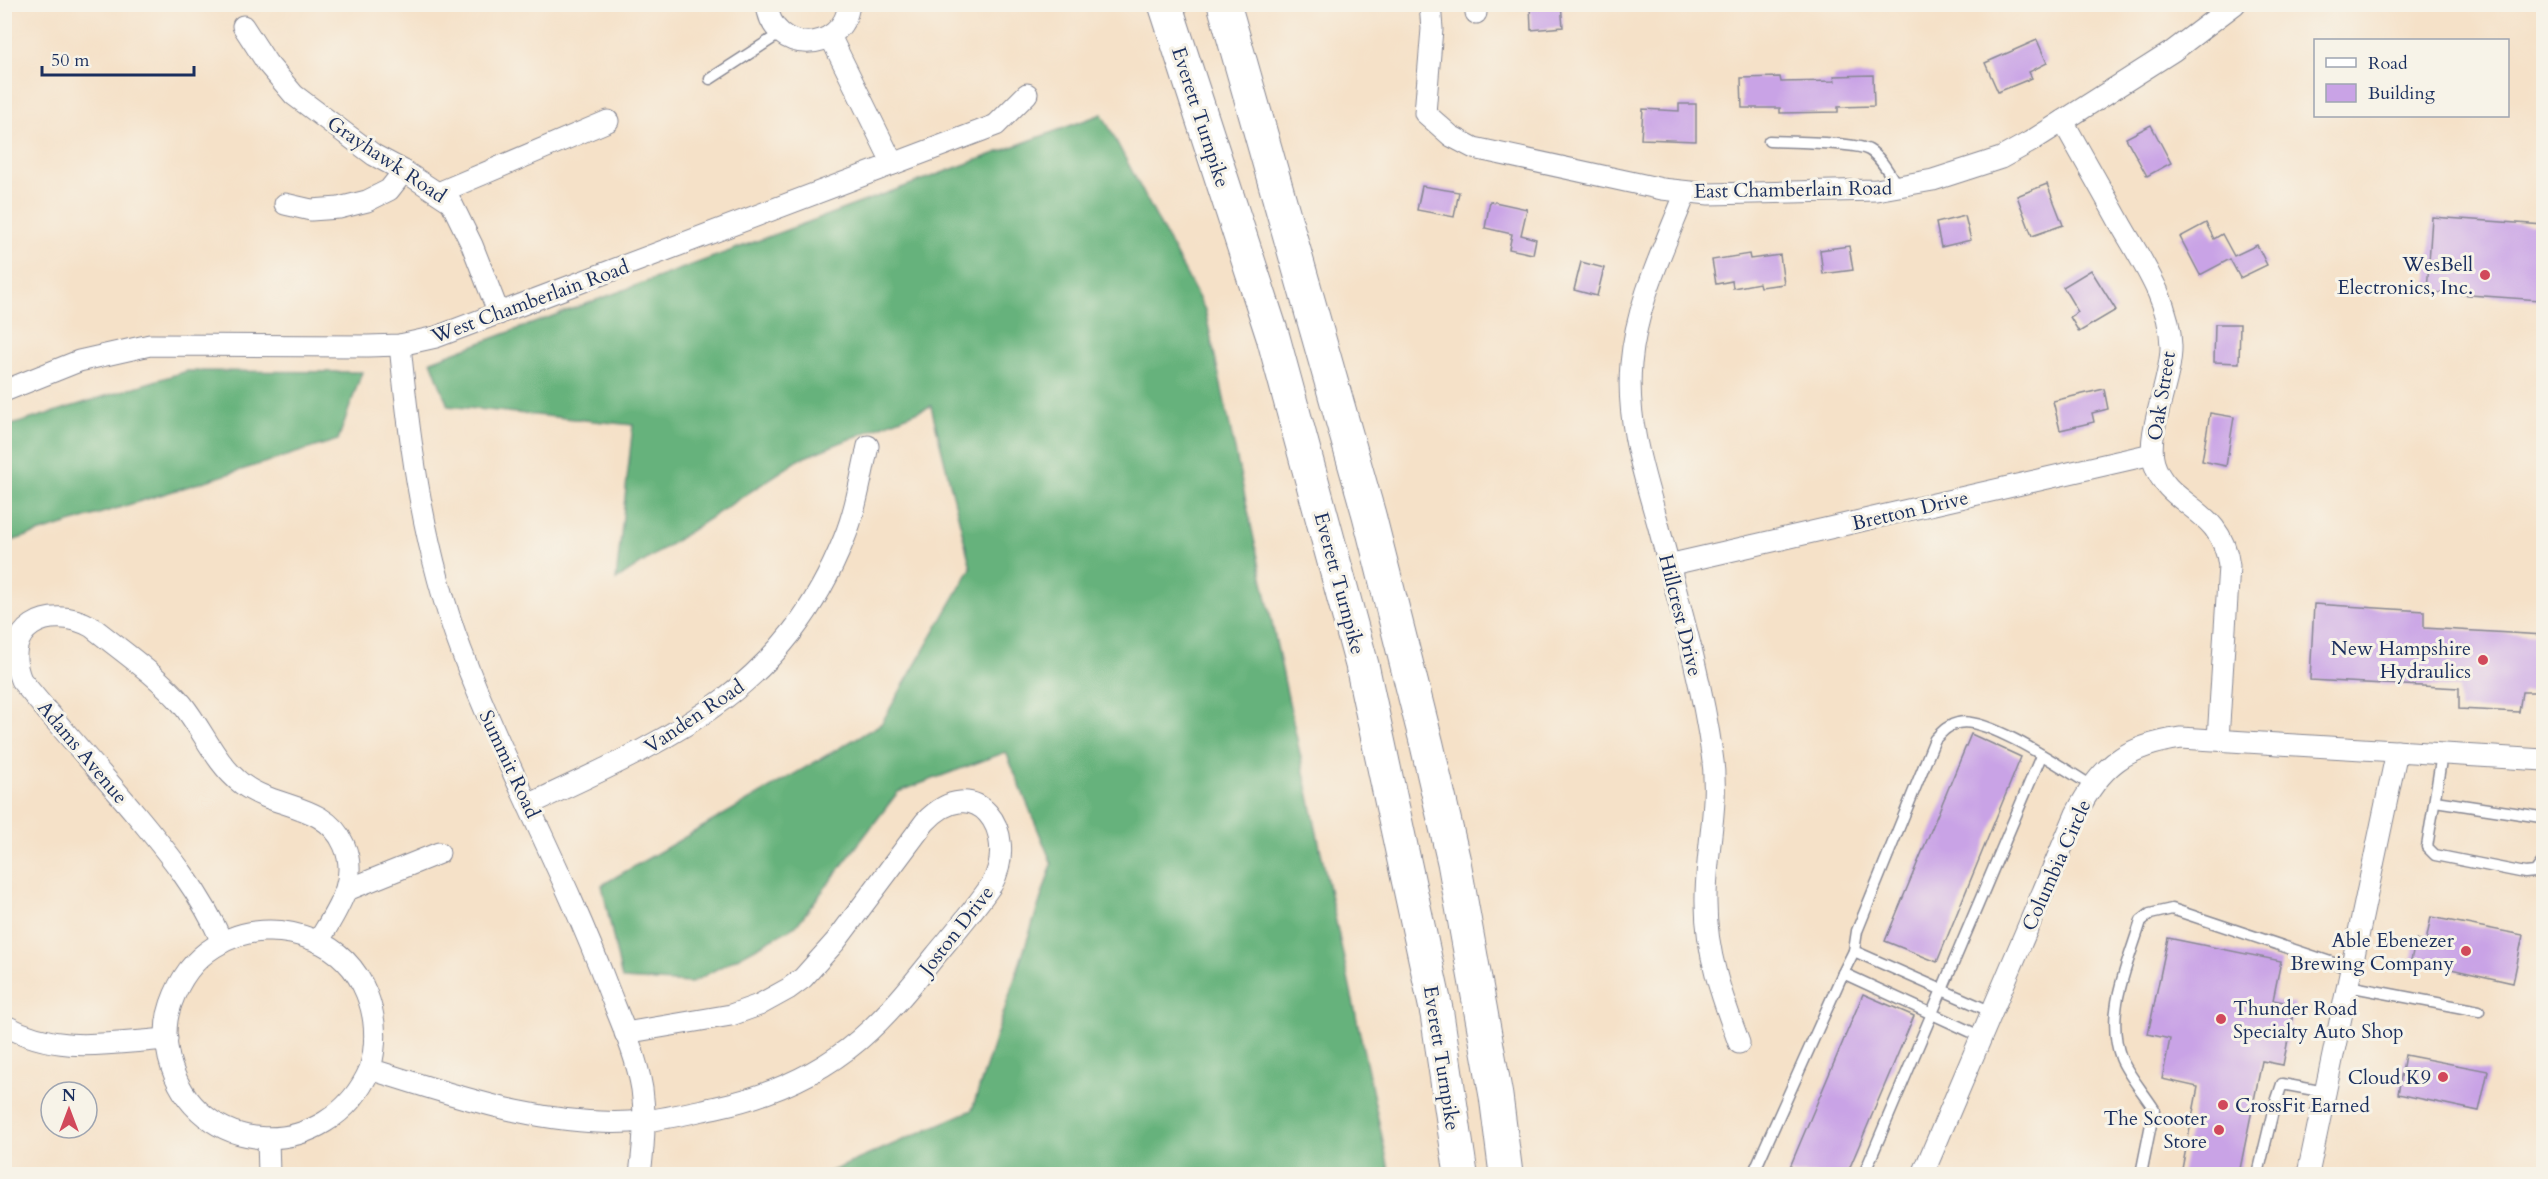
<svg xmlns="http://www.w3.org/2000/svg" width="2548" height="1179" font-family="Cardo,serif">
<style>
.forest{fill:#66b27b;stroke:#40706c;stroke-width:1.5}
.building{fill:#c9a3e6}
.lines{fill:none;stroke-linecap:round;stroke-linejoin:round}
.service-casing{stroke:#888893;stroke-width:13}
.minor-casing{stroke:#888893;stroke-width:23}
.motorway-casing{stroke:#888893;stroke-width:35}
.service{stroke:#fff;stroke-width:10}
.minor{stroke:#fff;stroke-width:21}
.motorway{stroke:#fff;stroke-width:33}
.poi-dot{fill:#d1495b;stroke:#f7f3e8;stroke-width:2}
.labels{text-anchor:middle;stroke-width:6;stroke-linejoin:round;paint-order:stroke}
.street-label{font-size:20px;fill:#1b2f5e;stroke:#f7f3e8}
.poi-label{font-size:20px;fill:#1b2f5e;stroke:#f7f3e8;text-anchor:end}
</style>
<rect width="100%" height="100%" fill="#f7f3e8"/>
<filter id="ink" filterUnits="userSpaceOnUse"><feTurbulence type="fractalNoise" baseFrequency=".0167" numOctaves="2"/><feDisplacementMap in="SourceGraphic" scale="12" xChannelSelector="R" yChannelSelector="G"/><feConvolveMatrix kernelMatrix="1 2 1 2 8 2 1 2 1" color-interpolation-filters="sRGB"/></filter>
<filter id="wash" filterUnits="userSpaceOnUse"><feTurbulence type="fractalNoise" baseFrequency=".008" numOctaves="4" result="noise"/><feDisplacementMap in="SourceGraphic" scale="24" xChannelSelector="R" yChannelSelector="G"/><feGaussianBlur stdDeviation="1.35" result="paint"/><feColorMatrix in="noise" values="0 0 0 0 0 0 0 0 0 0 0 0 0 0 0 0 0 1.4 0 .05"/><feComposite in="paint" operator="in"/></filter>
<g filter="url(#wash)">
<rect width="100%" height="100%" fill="#f5e1c8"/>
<!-- forest -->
<g class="forest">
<polygon points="1102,114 1205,310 1390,1174 825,1174 972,1110 1052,864 1006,752 898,792 796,926 691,983 622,979 602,885 881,724 971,568 931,406 800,459 616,580 633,425 448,406 431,361"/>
<polygon points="187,371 362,372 338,440 5,543 5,427"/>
</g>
<g id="blocks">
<!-- building -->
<g class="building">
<polygon points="1530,4 1561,4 1563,27 1531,30"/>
<polygon points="2037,40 2047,63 2029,72 2032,78 1998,92 1985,63"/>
<polygon points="1873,75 1874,106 1838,107 1838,112 1780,113 1780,108 1742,108 1741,78 1780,77 1781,82 1835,81 1834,76"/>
<polygon points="1679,104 1696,104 1696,141 1641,139 1643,109 1679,111"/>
<polygon points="2151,125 2171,163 2147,176 2126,138"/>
<polygon points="2047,184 2063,225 2032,236 2017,196"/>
<polygon points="1422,186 1459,192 1454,217 1417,210"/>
<polygon points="1490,201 1527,209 1521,235 1536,239 1533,254 1509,249 1512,234 1485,228"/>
<polygon points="1965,216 1971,240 1941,247 1936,223"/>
<polygon points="2432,217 2544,225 2540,300 2427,292"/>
<polygon points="2206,223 2214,239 2222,234 2234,256 2257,245 2267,265 2240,278 2230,259 2200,275 2180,237"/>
<polygon points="1849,246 1853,270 1823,274 1820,250"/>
<polygon points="1749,254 1750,259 1780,255 1784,284 1760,287 1759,283 1733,288 1732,281 1716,284 1712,260"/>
<polygon points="1581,262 1604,268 1597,296 1574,290"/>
<polygon points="2091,270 2116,310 2079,332 2070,317 2078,312 2063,287"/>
<polygon points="2215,324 2240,324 2239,363 2214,362"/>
<polygon points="2104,389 2108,409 2092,413 2094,422 2060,430 2053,401"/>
<polygon points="2210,413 2234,417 2226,466 2202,461"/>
<polygon points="2314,604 2424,611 2424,628 2544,635 2544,692 2522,692 2519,712 2459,709 2459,688 2310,680"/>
<polygon points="1971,734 2021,757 1937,962 1885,941"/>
<polygon points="2431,917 2523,935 2513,983 2411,960 2416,939 2426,942"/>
<polygon points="2168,938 2281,961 2273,1000 2295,1004 2283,1065 2262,1061 2239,1174 2181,1174 2198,1087 2162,1079 2170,1039 2148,1034"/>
<polygon points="1863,994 1914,1016 1847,1174 1787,1174"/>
<polygon points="2405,1055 2488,1071 2479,1111 2398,1094"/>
</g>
</g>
</g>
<g filter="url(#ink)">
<use href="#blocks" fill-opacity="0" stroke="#888893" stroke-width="1.5"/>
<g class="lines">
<defs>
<g id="service">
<polyline points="710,79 781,33"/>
<path d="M1769,141C1788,142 1855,142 1869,150C1881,157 1890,175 1898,187"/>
<polyline points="2442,754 2427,847 2435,855 2525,873 2535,872 2544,860"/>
<polyline points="2435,801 2541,817 2544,823"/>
<polyline points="1843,973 1854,951"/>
<polyline points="2348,986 2479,1011"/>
<path d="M1992,1012L1854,951L1857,931L1935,739C1942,732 1948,725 1958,723C1986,715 2066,770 2092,786"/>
<polyline points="1753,1174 1843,973 1982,1037"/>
<polyline points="1864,1174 2041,756"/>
<path d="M2141,1174L2154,1109C2144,1093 2128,1075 2121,1058C2104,1013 2128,964 2141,921L2150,914L2172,909L2351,969"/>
<polyline points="2258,1174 2273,1111 2282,1084 2325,1092"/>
</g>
<g id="minor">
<path d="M767,4C771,55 843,55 849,4"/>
<polyline points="1430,4 1432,29 1425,113 1451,136 1474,148 1662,189 1709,194 1876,190 1933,180 2001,158 2030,142 2173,51 2235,4"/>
<polyline points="1476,4 1476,13"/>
<polyline points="243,26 267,63 294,95 374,155 404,171 451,202 472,245 499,314"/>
<polyline points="830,36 893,164"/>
<path d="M2063,121C2082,156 2102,190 2121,225C2142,262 2170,301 2171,346C2172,380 2145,433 2154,463C2168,508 2222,506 2229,566L2218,739"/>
<path d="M1686,192C1664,248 1636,304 1631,364C1626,420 1643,471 1658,524C1678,600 1701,676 1712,754C1720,805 1705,853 1706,903C1706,953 1722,997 1739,1043"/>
<polyline points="438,193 608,121"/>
<polyline points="285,204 311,210 339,208 367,201 389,190 404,171"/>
<path d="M400,345C410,449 424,552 461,650C504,764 564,872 607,986C620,1020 636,1053 642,1089C646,1118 644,1146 640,1174"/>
<polyline points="4,391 79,361 150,345 368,346 400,345 436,337 996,125 1027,94"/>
<polyline points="1668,565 2152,454"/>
<path d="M528,805C667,740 783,693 844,539C856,510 861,477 868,446"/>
<polyline points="347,890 439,853"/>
<path d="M222,942C201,893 169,854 135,813C97,768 58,725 21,680C0,628 48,603 92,627C122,651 157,675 182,704C203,730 215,763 242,784C275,809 326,803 344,845C360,881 335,912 318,942"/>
<path d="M4,1025C59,1055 108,1043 167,1039"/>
<path d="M370,1069C329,1164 195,1161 169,1058C165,1041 165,1021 171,1004C179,981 193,960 214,947C244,928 280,926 314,940C365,961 384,1018 370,1069C456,1096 553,1130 645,1121C669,1118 693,1112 717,1107C768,1096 819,1074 859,1040C888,1015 912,985 936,955C955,932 975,909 992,884C1020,831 975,769 925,822L836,941L803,978L788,989L759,1005L731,1015L625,1033"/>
<polyline points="268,1139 269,1174"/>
<path d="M1923,1174L2076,814C2101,765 2126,746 2181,738L2544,760"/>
<polyline points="2308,1174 2397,751"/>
</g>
<g id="motorway">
<polyline points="1165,4 1273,337 1362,665 1437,1014 1461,1174"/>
<polyline points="1224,4 1369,515 1427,745 1454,862 1496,1096 1506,1174"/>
</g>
</defs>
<!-- service casing -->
<use href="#service" class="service-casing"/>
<!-- minor casing -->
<use href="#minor" class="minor-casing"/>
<!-- motorway casing -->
<use href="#motorway" class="motorway-casing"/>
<!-- service -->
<use href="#service" class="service"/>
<!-- minor -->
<use href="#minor" class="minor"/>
<!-- motorway -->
<use href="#motorway" class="motorway"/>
</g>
</g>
<!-- markers -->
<g class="poi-dot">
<circle cx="2485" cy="275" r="6"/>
<circle cx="2483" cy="660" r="6"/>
<circle cx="2466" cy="951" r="6"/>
<circle cx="2221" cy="1019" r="6"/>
<circle cx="2443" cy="1077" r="6"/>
<circle cx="2223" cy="1105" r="6"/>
<circle cx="2219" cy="1130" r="6"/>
</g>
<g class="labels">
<!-- street labels -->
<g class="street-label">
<text transform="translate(1201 117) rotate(72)" y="7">Everett Turnpike</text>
<text transform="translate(387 159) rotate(34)" y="7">Grayhawk Road</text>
<text transform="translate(1793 189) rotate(-1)" y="7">East Chamberlain Road</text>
<text transform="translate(530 301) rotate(-20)" y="7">West Chamberlain Road</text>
<text transform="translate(2161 396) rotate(-81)" y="7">Oak Street</text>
<text transform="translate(1910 510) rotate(-13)" y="7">Bretton Drive</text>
<text transform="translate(1340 583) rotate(75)" y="7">Everett Turnpike</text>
<text transform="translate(1681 615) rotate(76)" y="7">Hillcrest Drive</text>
<text transform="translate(694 716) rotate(-34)" y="7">Vanden Road</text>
<text transform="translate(83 752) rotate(50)" y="7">Adams Avenue</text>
<text transform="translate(510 764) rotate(65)" y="7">Summit Road</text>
<text transform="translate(2056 865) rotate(-66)" y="7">Columbia Circle</text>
<text transform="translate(956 930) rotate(-52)" y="7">Joston Drive</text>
<text transform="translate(1442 1058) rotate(81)" y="7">Everett Turnpike</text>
</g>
<!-- poi labels -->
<g class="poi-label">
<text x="2473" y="271">WesBell<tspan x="2473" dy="23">Electronics, Inc.</tspan></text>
<text x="2471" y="655">New Hampshire<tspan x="2471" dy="23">Hydraulics</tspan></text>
<text x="2454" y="947">Able Ebenezer<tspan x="2454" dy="23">Brewing Company</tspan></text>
<text x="2233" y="1015" text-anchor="start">Thunder Road<tspan x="2233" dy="23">Specialty Auto Shop</tspan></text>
<text x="2431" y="1084">Cloud K9</text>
<text x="2235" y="1112" text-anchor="start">CrossFit Earned</text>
<text x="2207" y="1125">The Scooter<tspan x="2207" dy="23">Store</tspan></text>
</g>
</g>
<!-- margin -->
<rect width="2548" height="1179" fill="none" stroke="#f7f3e8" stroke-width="24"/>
<!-- legend -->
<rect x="2314" y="39" width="195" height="78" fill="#f7f3e8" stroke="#9fa5b1" stroke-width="1.5"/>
<rect x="2326" y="58" width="30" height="9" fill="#ffffff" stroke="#9fa5b1" stroke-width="1.5"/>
<text x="2368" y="69" font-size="18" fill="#1b2f5e">Road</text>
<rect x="2326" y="84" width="30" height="18" fill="#c9a3e6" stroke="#9fa5b1" stroke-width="1.5"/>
<text x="2368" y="99" font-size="18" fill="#1b2f5e">Building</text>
<!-- north arrow -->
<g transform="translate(69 1110)"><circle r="28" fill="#f7f3e8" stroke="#9fa5b1" stroke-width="1.5"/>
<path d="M0-4.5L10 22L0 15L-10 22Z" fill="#d1495b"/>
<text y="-9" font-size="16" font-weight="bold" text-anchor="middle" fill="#1b2f5e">N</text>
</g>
<!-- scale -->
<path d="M42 66v9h152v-9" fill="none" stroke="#1b2f5e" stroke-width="3"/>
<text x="51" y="66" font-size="18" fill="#1b2f5e" stroke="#f7f3e8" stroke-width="4.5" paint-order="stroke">50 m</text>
</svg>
